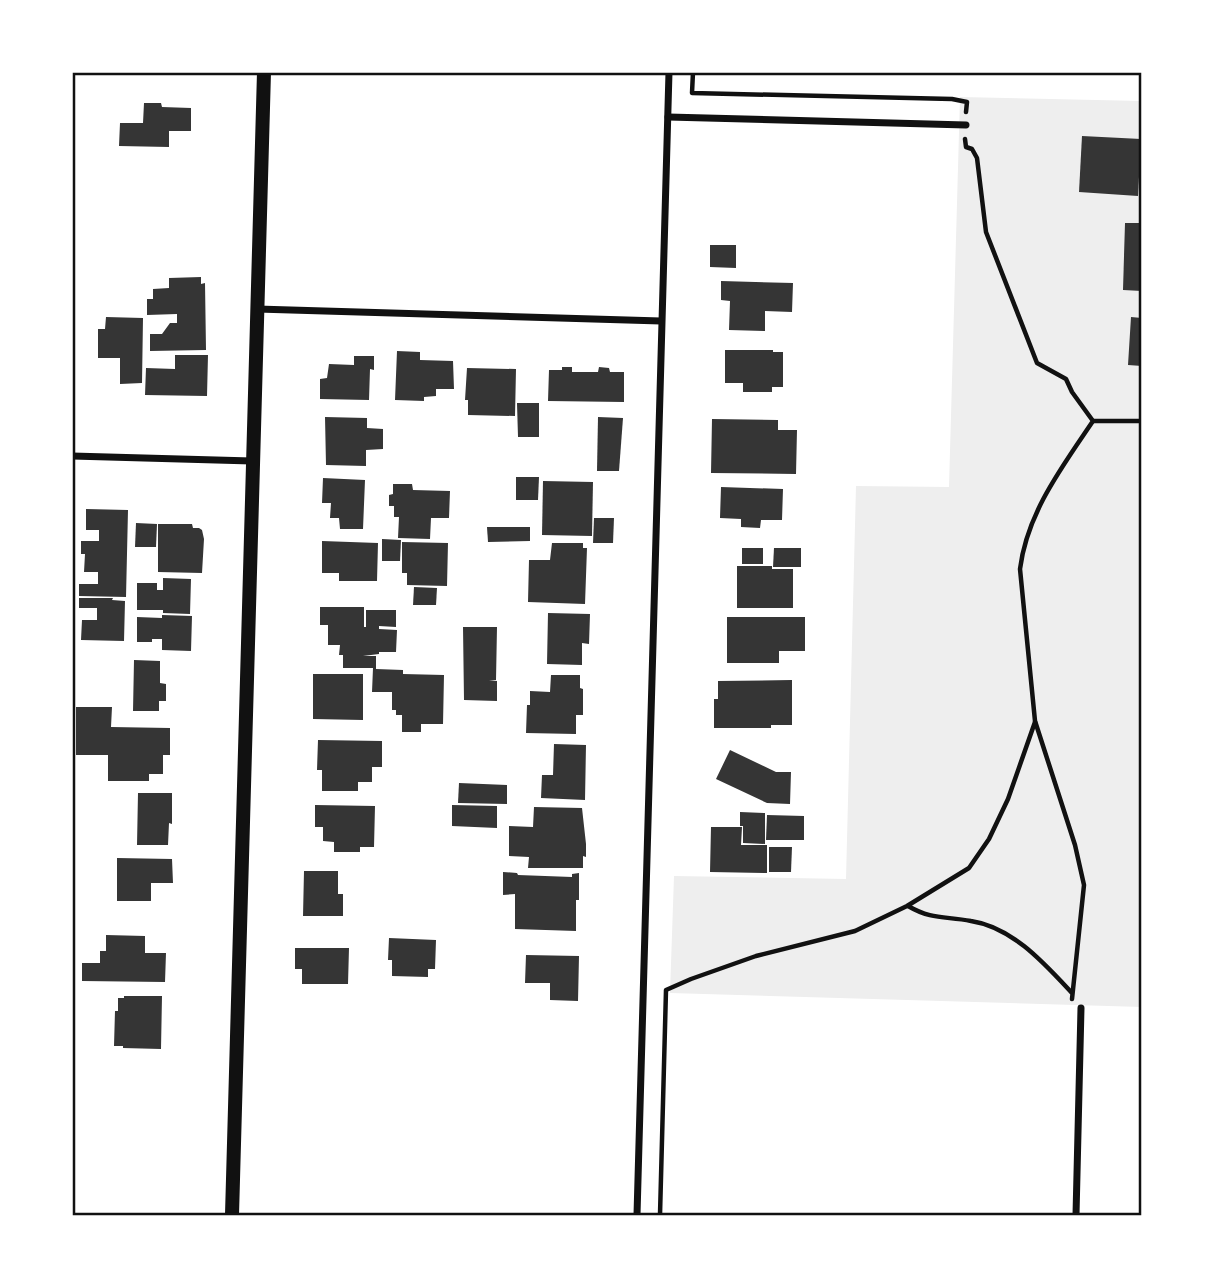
<svg xmlns="http://www.w3.org/2000/svg" width="1214" height="1287" font-family="Ubuntu,sans-serif">
<style>
.green{fill:#eee}
.building{fill:#353535}
.lines{fill:none;stroke-linecap:round;stroke-linejoin:round}
.path{stroke:#111;stroke-width:4.5}
.minor{stroke:#111;stroke-width:7}
.secondary{stroke:#111;stroke-width:14}
.neatline{fill:none;stroke:#111;stroke-width:2.5}
</style>
<rect width="100%" height="100%" fill="#fff"/>
<!-- green -->
<polygon class="green" points="960,97 1142,101 1142,1007 670,993 674,876 846,879 856,486 949,487"/>
<!-- building -->
<g class="building">
<polygon points="144,103 161,103 162,107 191,108 191,131 169,131 169,147 119,146 120,123 143,123"/>
<polygon points="1082,136 1141,139 1138,196 1079,192"/>
<polygon points="1125,223 1142,223 1142,291 1123,290"/>
<polygon points="710,245 736,245 736,268 710,267"/>
<polygon points="201,277 201,284 205,283 206,350 150,351 150,334 162,334 170,323 177,323 177,314 147,315 147,299 153,299 153,289 169,288 169,278"/>
<polygon points="721,281 793,283 792,312 765,311 765,331 729,330 730,301 721,300"/>
<polygon points="106,317 143,318 142,383 120,384 120,358 98,358 98,329 105,329"/>
<polygon points="1131,317 1142,318 1142,366 1128,365"/>
<polygon points="725,350 773,350 773,352 783,352 783,387 772,387 772,392 743,392 743,383 725,383"/>
<polygon points="397,351 420,352 420,360 453,361 454,389 436,389 436,396 424,397 424,401 395,400"/>
<polygon points="175,355 208,355 207,396 145,395 146,368 175,369"/>
<polygon points="354,356 374,356 374,370 370,369 369,400 320,399 320,379 327,378 329,364 354,365"/>
<polygon points="562,367 572,367 572,372 598,372 599,367 609,368 610,372 624,372 624,402 548,401 549,370 562,370"/>
<polygon points="467,368 516,369 515,416 468,415 468,400 465,400"/>
<polygon points="517,403 539,403 539,437 518,437"/>
<polygon points="325,417 367,418 367,428 383,429 383,449 366,450 366,466 326,465"/>
<polygon points="598,417 623,418 619,471 597,471"/>
<polygon points="712,419 778,420 778,430 797,430 796,474 711,473"/>
<polygon points="516,477 539,477 538,500 516,500"/>
<polygon points="323,478 365,480 363,529 340,529 339,518 330,518 331,503 322,503"/>
<polygon points="543,481 593,482 592,536 542,535"/>
<polygon points="393,484 412,484 413,490 450,491 449,518 431,518 430,539 398,538 399,517 394,517 394,506 389,506 389,495 393,494"/>
<polygon points="721,487 783,489 782,520 761,520 760,528 741,527 741,519 720,518"/>
<polygon points="86,509 128,510 126,597 79,596 79,584 98,584 98,572 84,572 85,554 81,554 81,541 99,541 99,530 86,530"/>
<polygon points="594,518 614,518 613,543 593,543"/>
<polygon points="136,523 157,524 156,547 135,547"/>
<polygon points="158,524 192,524 193,528 199,528 202,530 204,539 202,573 158,572"/>
<polygon points="487,527 530,527 530,541 488,542"/>
<polygon points="382,539 401,540 400,561 382,561"/>
<polygon points="322,541 378,543 377,581 339,581 339,573 322,573"/>
<polygon points="402,542 448,543 447,586 407,585 407,573 402,573"/>
<polygon points="552,543 583,543 583,548 587,548 585,604 528,602 529,560 550,560"/>
<rect x="742" y="548" width="21" height="16"/>
<polygon points="774,548 801,548 801,567 773,567"/>
<polygon points="737,566 772,566 772,569 793,569 793,608 737,608"/>
<polygon points="163,578 191,579 190,614 163,613 163,610 137,610 137,583 157,583 157,590 163,590"/>
<polygon points="414,587 437,588 436,605 413,605"/>
<polygon points="79,598 113,598 112,600 125,601 124,641 81,640 82,620 97,620 97,608 79,608"/>
<polygon points="320,607 364,607 364,627 366,627 366,610 396,610 396,627 379,626 379,629 397,630 396,652 379,652 379,654 363,656 376,656 376,669 403,670 403,674 444,675 443,724 421,724 421,732 402,732 402,715 396,715 396,710 392,710 392,692 372,692 373,668 343,668 343,655 339,655 340,645 328,645 328,625 320,625"/>
<polygon points="548,613 590,614 589,644 582,643 582,665 547,664"/>
<polygon points="162,615 192,616 191,651 162,650 162,639 152,639 152,642 137,642 137,617 162,618"/>
<polygon points="727,617 805,617 805,651 779,651 779,663 727,663"/>
<polygon points="463,627 497,627 496,680 489,680 497,681 497,701 464,700"/>
<polygon points="134,660 160,661 160,683 166,684 166,701 159,701 159,711 133,711"/>
<polygon points="313,674 363,674 363,720 313,719"/>
<polygon points="551,675 580,675 580,688 583,689 583,715 576,715 576,734 526,733 527,705 530,705 530,691 550,692"/>
<polygon points="792,680 792,725 771,725 771,728 714,728 714,699 718,699 718,681"/>
<polygon points="76,707 112,707 111,727 170,728 170,755 163,755 163,774 149,774 149,781 108,781 108,755 76,755"/>
<polygon points="318,740 382,741 382,767 372,767 372,782 358,782 358,791 322,791 322,770 317,770"/>
<polygon points="554,744 586,745 585,800 541,798 542,775 553,775"/>
<polygon points="730,750 776,772 791,772 790,804 767,803 716,779"/>
<polygon points="459,783 507,785 507,804 458,803"/>
<polygon points="138,793 172,793 172,824 169,823 168,845 137,845"/>
<polygon points="315,805 375,806 374,847 360,847 360,852 334,852 334,842 323,841 323,827 315,827"/>
<polygon points="452,805 497,806 497,828 452,826"/>
<polygon points="534,807 582,808 586,844 586,857 583,856 583,868 528,868 529,857 509,856 509,826 533,827"/>
<polygon points="740,812 765,813 765,844 743,843 743,826 740,826"/>
<polygon points="767,815 804,816 804,840 766,840"/>
<polygon points="711,827 742,827 741,845 767,845 767,873 710,872"/>
<polygon points="769,847 792,847 791,872 769,872"/>
<polygon points="117,858 172,859 173,883 151,883 151,901 117,901"/>
<polygon points="304,871 338,871 338,894 343,894 343,916 303,916"/>
<polygon points="503,872 517,873 518,875 572,877 572,874 579,873 579,900 576,900 576,931 515,929 515,894 503,895"/>
<polygon points="106,935 145,936 145,953 166,953 165,982 82,981 82,963 100,963 100,951 106,951"/>
<polygon points="389,938 436,940 435,969 428,969 428,977 392,976 392,960 388,960"/>
<polygon points="295,948 349,948 348,984 302,984 302,969 295,969"/>
<polygon points="526,955 579,956 578,1001 550,1000 550,983 525,983"/>
<polygon points="124,996 162,996 161,1049 123,1048 123,1046 114,1046 115,1011 118,1011 118,998 124,998"/>
</g>
<g class="lines">
<!-- path -->
<g class="path">
<polyline points="693,72 692,93 952,99 967,102 966,112"/>
<path d="M965,139L966,147L972,149L977,158L986,232L1037,363L1066,379L1072,392L1093,421C1062,467 1027,513 1020,569L1035,721L1075,845L1084,885L1072,999"/>
<polyline points="1093,421 1142,421"/>
<path d="M908,906C932,920 945,916 971,921C1012,927 1044,963 1071,992"/>
<polyline points="660,1215 666,990 691,979 756,956 855,931 907,906 969,868 989,839 1008,799 1035,722"/>
</g>
<!-- minor -->
<g class="minor">
<polyline points="668,117 966,125"/>
<polyline points="257,309 661,321"/>
<polyline points="72,456 252,461"/>
<polyline points="637,1215 669,72"/>
<polyline points="1076,1215 1081,1008"/>
</g>
<!-- secondary -->
<polyline class="secondary" points="232,1215 264,72"/>
</g>
<!-- border -->
<rect width="1214" height="1287" fill="none" stroke="#ffffff" stroke-width="147"/>
<rect x="74" y="74" width="1066" height="1140" class="neatline"/>
</svg>
